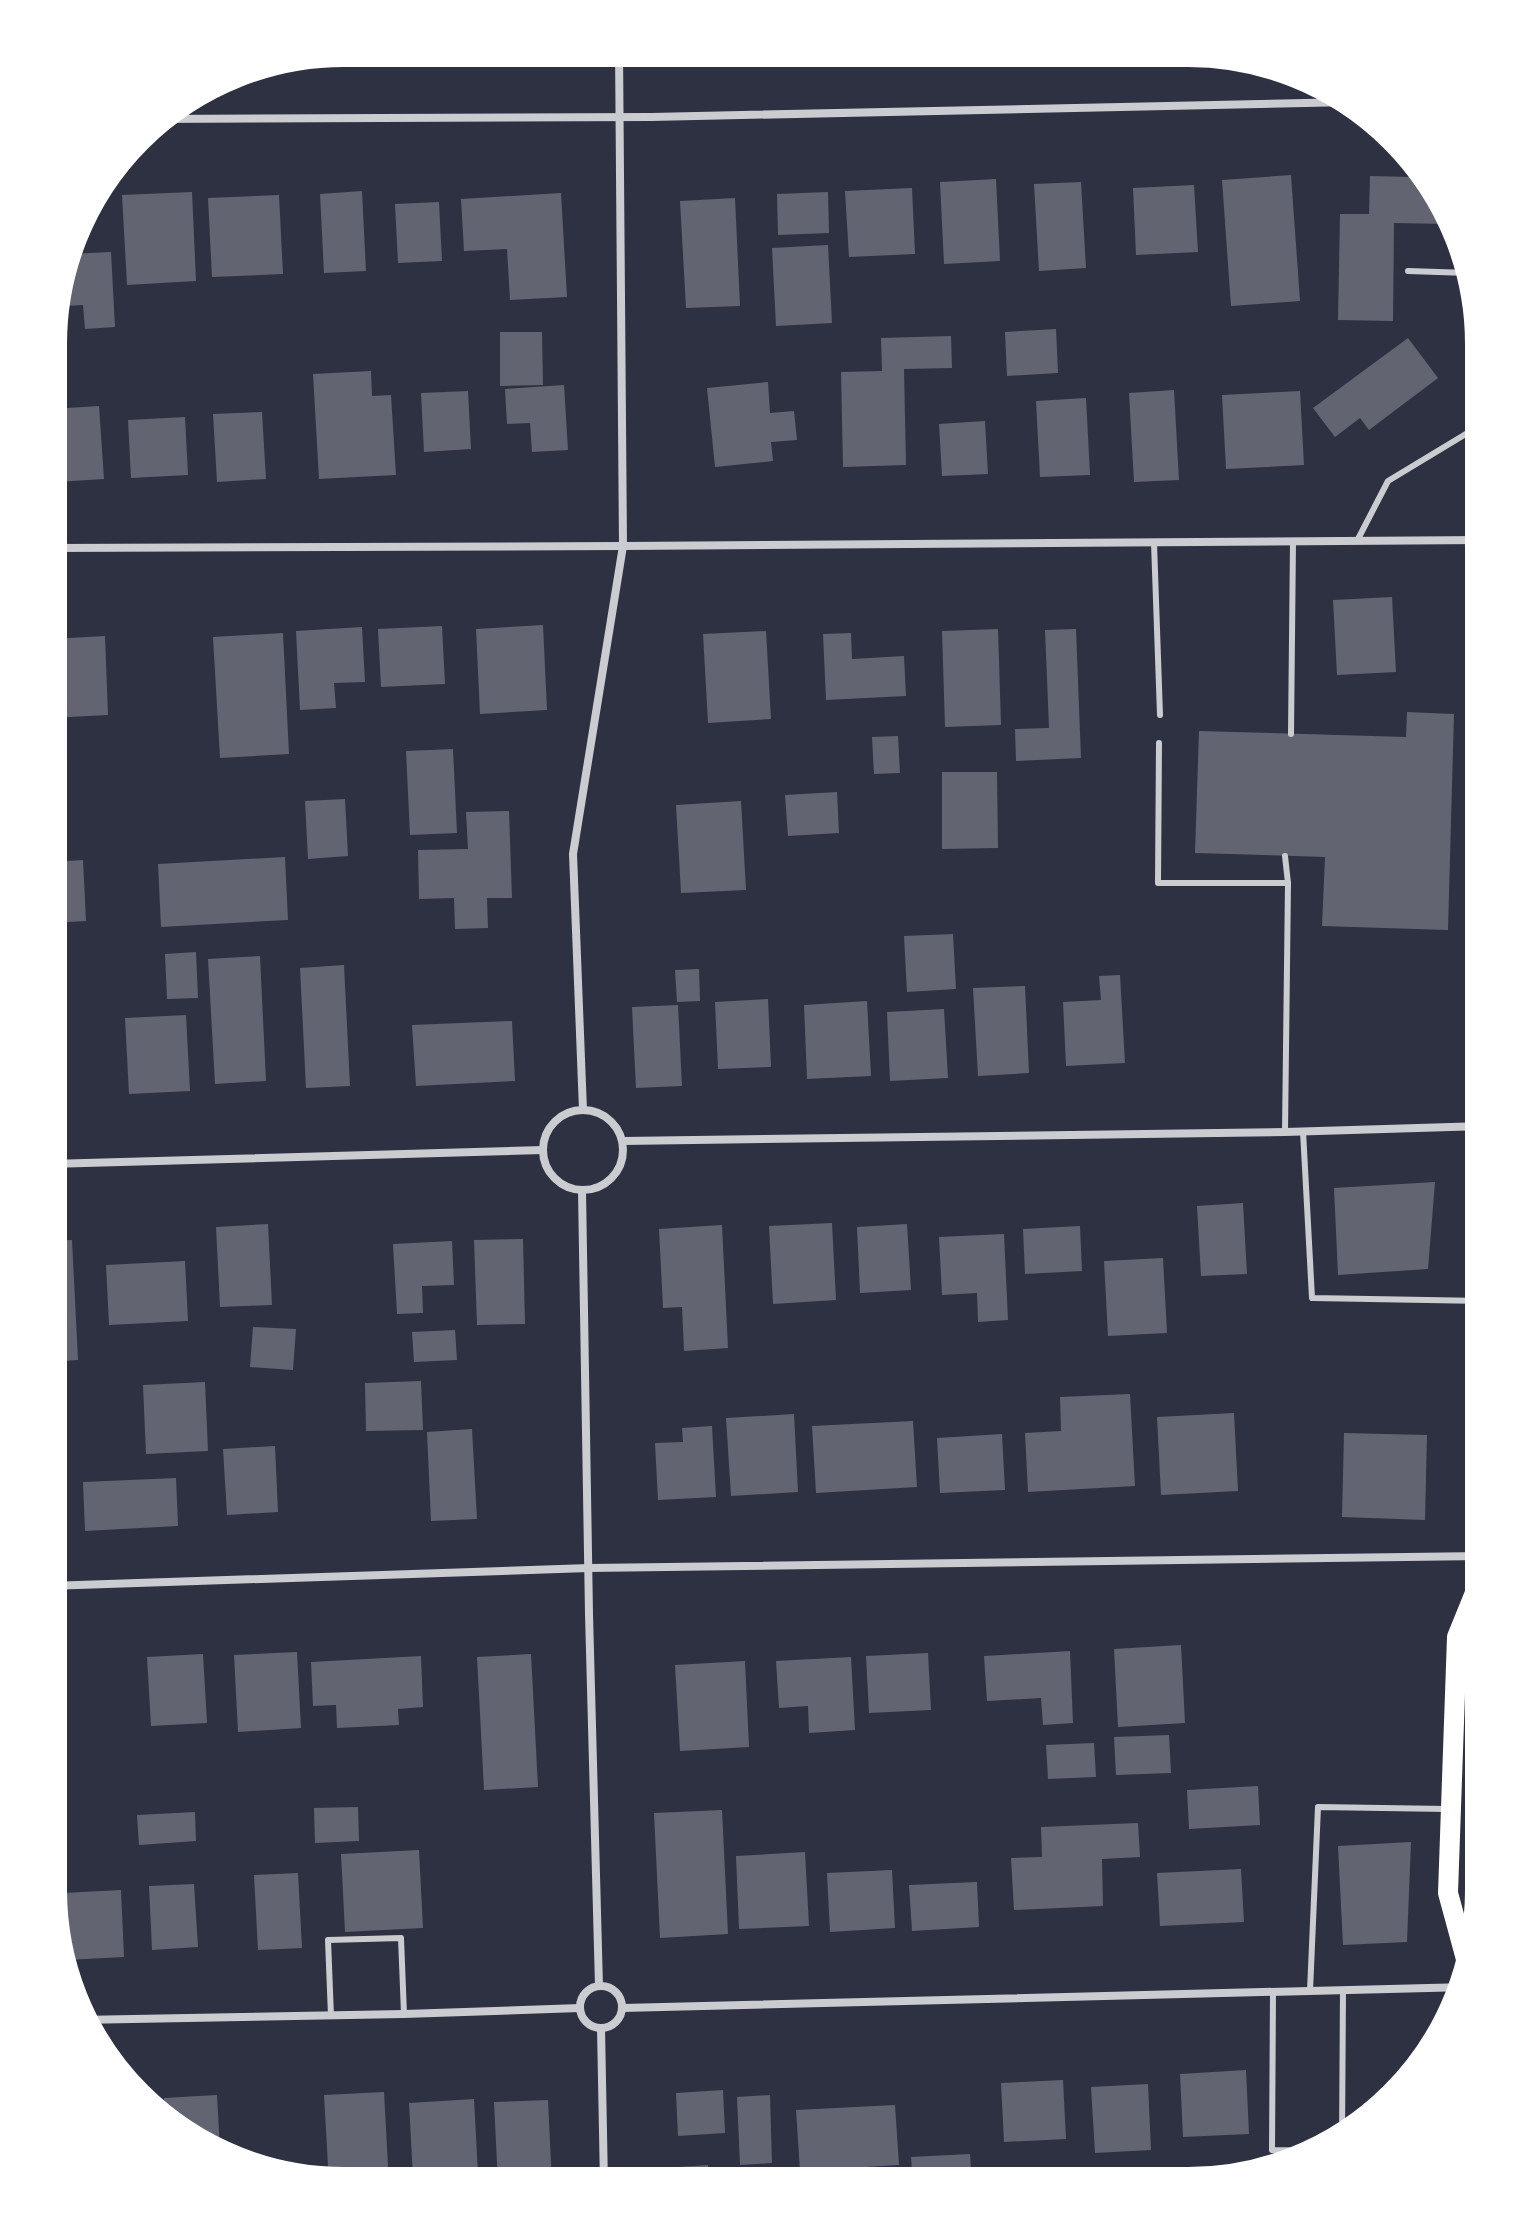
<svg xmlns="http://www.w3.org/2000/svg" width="1532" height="2234" font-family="'Work Sans',sans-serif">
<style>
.building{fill:#626471}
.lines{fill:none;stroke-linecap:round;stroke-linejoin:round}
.service{stroke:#caccd0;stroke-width:6}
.minor{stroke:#caccd0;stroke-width:8}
.primary{stroke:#fff;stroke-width:20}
.rim{fill:none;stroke:#fff;stroke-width:10}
</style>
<rect width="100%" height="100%" fill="#2d3142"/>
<!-- building -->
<g class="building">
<polygon points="1413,163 1447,206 1447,224 1394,223 1393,321 1338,320 1340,214 1369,214 1370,176 1412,177"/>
<polygon points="1291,175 1300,301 1231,306 1222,180"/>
<polygon points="996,179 1000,261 944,264 940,182"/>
<polygon points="1081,182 1086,268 1039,271 1034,184"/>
<polygon points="1194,185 1198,252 1136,255 1133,188"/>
<polygon points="912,188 915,254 849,257 845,191"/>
<polygon points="362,191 366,271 324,273 320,194"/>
<polygon points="192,192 196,281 127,285 122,195"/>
<polygon points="828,192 829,233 778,235 777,194"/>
<polygon points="561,193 567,297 510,300 507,249 464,251 461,199"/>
<polygon points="279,195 283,274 212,277 208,198"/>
<polygon points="735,198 740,306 686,308 680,201"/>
<polygon points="439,202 442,261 398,263 395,204"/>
<polygon points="828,245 832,323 776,326 772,248"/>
<polygon points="111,252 115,327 85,329 83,305 64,306 62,270 68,254"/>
<polygon points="1056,329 1058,373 1007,376 1005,332"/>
<polygon points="500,332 542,332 543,385 500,386"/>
<polygon points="951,336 952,368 904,369 906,465 843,467 841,372 882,371 881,338"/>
<polygon points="1408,338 1438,378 1369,430 1360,418 1335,437 1313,408"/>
<polygon points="371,371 372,396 391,395 396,475 319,479 313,374"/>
<polygon points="768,382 770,413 794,411 797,440 771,442 773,461 715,467 707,388"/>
<polygon points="564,385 568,450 532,452 530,423 507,424 505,389"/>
<polygon points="1174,390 1179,480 1134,482 1129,393"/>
<polygon points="468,391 471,449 424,452 421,393"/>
<polygon points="1300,391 1304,465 1226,469 1222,395"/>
<polygon points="1086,398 1090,475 1040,477 1036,401"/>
<polygon points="99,406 104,479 56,482 51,409"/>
<polygon points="262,412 266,479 217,482 213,414"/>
<polygon points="185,417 188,475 131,478 128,420"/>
<polygon points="985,421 988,474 942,476 939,424"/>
<polygon points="1392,597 1396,672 1337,675 1333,600"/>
<polygon points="543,625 547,710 480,714 476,629"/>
<polygon points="442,626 445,684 381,687 378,629"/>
<polygon points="362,627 365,682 334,683 336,708 300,710 296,631"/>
<polygon points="998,629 1001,725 945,727 942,631"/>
<polygon points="1076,629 1081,758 1016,761 1015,729 1049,728 1045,630"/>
<polygon points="766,631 771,719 708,723 703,634"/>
<polygon points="283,633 289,754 220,758 213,637"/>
<polygon points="851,633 852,659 904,656 906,696 826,700 823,634"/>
<polygon points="105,636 108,715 50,718 50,639"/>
<polygon points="1407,712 1454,714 1448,930 1322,926 1325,857 1195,853 1199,731 1406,737"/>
<polygon points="898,736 900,773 874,774 872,737"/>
<polygon points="453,749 457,833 410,835 406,751"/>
<polygon points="942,772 997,772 998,848 942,849"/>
<polygon points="837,792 839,833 788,836 785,795"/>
<polygon points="345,799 348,856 308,859 305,801"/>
<polygon points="741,801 746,890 681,893 676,805"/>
<polygon points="509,811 512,898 487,898 488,928 455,929 454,898 419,899 418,850 468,849 466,812"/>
<polygon points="285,857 288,920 161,927 158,864"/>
<polygon points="83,860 86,921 50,923 50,862"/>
<polygon points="953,934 956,989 907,992 904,936"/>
<polygon points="196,952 198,998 167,999 165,954"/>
<polygon points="260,956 266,1081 215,1084 208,959"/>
<polygon points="344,965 350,1086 306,1088 300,968"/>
<polygon points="699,969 700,1001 677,1002 675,970"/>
<polygon points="1120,975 1125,1063 1066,1066 1063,1002 1101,1000 1099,976"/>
<polygon points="1025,986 1029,1073 978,1076 973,988"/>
<polygon points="768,999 771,1067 718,1069 715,1002"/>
<polygon points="867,1001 871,1076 807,1079 804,1005"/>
<polygon points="678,1005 682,1086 636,1088 632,1007"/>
<polygon points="944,1009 948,1078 890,1081 887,1012"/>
<polygon points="58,1015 62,1090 49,1091 49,1016"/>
<polygon points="186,1015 190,1091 129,1094 125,1018"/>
<polygon points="512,1021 515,1081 416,1086 412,1025"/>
<polygon points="1435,1182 1428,1269 1338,1275 1334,1188"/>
<polygon points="1243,1203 1247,1274 1201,1276 1197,1206"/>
<polygon points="832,1223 836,1300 773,1304 769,1226"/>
<polygon points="268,1224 272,1305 220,1307 216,1227"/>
<polygon points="907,1224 911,1290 860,1293 857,1227"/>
<polygon points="722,1225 728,1348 684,1351 682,1307 663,1308 659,1229"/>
<polygon points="1080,1226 1082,1271 1025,1274 1023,1229"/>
<polygon points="1004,1234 1008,1320 978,1322 977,1293 942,1295 939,1237"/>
<polygon points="523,1239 525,1324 477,1325 474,1240"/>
<polygon points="72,1240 78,1360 49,1362 49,1241"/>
<polygon points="452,1241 454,1285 422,1286 423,1313 397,1314 393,1244"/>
<polygon points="1163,1258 1167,1333 1108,1336 1104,1261"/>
<polygon points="185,1261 188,1321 109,1325 106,1265"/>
<polygon points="253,1327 296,1329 293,1370 250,1367"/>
<polygon points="455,1330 457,1360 414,1362 412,1332"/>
<polygon points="421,1381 423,1430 366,1431 365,1383"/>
<polygon points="205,1382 208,1451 146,1454 143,1385"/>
<polygon points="1130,1394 1135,1486 1028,1492 1025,1433 1061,1431 1060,1397"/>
<polygon points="1234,1413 1238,1491 1161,1495 1157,1417"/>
<polygon points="794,1414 798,1492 731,1496 726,1418"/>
<polygon points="913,1421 917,1487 816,1493 812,1426"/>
<polygon points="712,1426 716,1497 658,1500 655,1443 683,1442 682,1428"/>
<polygon points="472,1429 477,1519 431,1521 427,1432"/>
<polygon points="1344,1433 1427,1435 1425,1520 1342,1517"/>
<polygon points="1002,1434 1005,1490 940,1493 937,1438"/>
<polygon points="275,1446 278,1512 227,1515 223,1449"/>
<polygon points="176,1478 178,1526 85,1531 83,1482"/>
<polygon points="1181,1645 1185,1723 1118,1727 1114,1649"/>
<polygon points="1070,1651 1073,1723 1043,1725 1041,1698 987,1701 984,1656"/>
<polygon points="297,1652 301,1728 238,1732 234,1655"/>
<polygon points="928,1653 931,1710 869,1713 866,1656"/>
<polygon points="203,1654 207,1723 151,1726 147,1657"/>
<polygon points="531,1654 538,1787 484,1790 477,1657"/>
<polygon points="421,1656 423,1707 398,1709 399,1725 337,1728 336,1705 313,1706 311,1662"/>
<polygon points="851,1657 855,1730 809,1733 808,1706 779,1708 776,1661"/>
<polygon points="745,1661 749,1747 680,1751 675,1665"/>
<polygon points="1169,1735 1171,1773 1116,1775 1114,1737"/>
<polygon points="1094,1743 1096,1777 1048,1779 1046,1745"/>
<polygon points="1258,1786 1260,1825 1189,1829 1187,1790"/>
<polygon points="358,1807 359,1841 315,1843 314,1808"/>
<polygon points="722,1810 728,1934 660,1938 654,1813"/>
<polygon points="195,1812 196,1841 139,1845 137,1815"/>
<polygon points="1138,1823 1140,1857 1102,1859 1103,1906 1014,1910 1011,1858 1042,1857 1041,1827"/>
<polygon points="1411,1842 1407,1942 1343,1945 1338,1846"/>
<polygon points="419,1850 423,1928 345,1932 341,1854"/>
<polygon points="805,1852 809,1926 739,1929 736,1856"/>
<polygon points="1241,1869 1244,1922 1160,1926 1157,1873"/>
<polygon points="892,1870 895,1928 830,1932 827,1873"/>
<polygon points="298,1873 302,1948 258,1950 254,1875"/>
<polygon points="977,1882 979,1927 912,1931 909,1885"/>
<polygon points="194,1884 198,1947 152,1950 149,1886"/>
<polygon points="121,1890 124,1957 66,1960 63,1893"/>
<polygon points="1246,2070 1249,2134 1183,2137 1180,2074"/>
<polygon points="1063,2080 1066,2139 1004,2142 1001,2083"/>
<polygon points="1148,2084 1151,2150 1095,2153 1091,2087"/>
<polygon points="723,2090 725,2133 678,2136 676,2093"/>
<polygon points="384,2092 389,2184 329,2184 324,2095"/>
<polygon points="217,2095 220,2151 209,2151 166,2126 164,2098"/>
<polygon points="770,2095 772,2163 740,2165 737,2097"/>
<polygon points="474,2099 478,2174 413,2177 409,2103"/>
<polygon points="548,2100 552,2184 498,2184 494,2102"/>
<polygon points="895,2105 899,2165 800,2171 796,2110"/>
<polygon points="254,2152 255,2170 230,2163 229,2153"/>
<polygon points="970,2154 972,2185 913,2185 911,2157"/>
<polygon points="708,2165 709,2185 679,2185 678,2167"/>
</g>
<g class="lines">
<!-- service -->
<g class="service">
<polyline points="1408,271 1468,273"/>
<polyline points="1357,541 1388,481 1484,423"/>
<polyline points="1154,543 1160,715"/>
<polyline points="1291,734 1293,541"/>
<polyline points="1159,743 1158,883 1288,883"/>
<polyline points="1303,1131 1312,1298 1484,1301"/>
<polyline points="1285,1132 1288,883 1285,856"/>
<polyline points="1310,1991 1318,1807 1447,1809"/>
<polyline points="1273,1992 1272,2150 1326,2151"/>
<polyline points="331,2016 328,1940 401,1938 404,2014"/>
<polyline points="1342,2141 1343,1990"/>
</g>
<!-- minor -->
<g class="minor">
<polyline points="153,119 651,117 1352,102"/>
<polyline points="50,548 623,546 1484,540"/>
<polyline points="583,1110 573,854 623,546 619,49"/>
<circle cx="583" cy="1150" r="40"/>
<polyline points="623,1141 1285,1132 1484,1126"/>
<polyline points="49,1164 543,1150"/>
<polyline points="582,1190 589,1614 599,1986"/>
<polyline points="48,1586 589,1568 1483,1556"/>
<circle cx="601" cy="2007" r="21"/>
<polyline points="622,2008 1468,1987"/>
<polyline points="78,2020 404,2014 580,2008"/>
<polyline points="601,2028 604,2184"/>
</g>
<!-- primary -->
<g class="primary">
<polyline points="1484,1052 1476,1024 1484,813"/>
<polyline points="1470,1974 1448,1893 1457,1637 1483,1573"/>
</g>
</g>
<!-- crop -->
<path d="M0 0H1532V2234H0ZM344 62H1188A282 282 0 0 1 1470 344V1890A282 282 0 0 1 1188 2172H344A282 282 0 0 1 62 1890V344A282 282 0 0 1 344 62Z" fill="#fff" fill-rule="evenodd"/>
<path class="rim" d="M344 62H1188A282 282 0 0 1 1470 344V1890A282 282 0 0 1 1188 2172H344A282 282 0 0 1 62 1890V344A282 282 0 0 1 344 62Z"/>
</svg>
